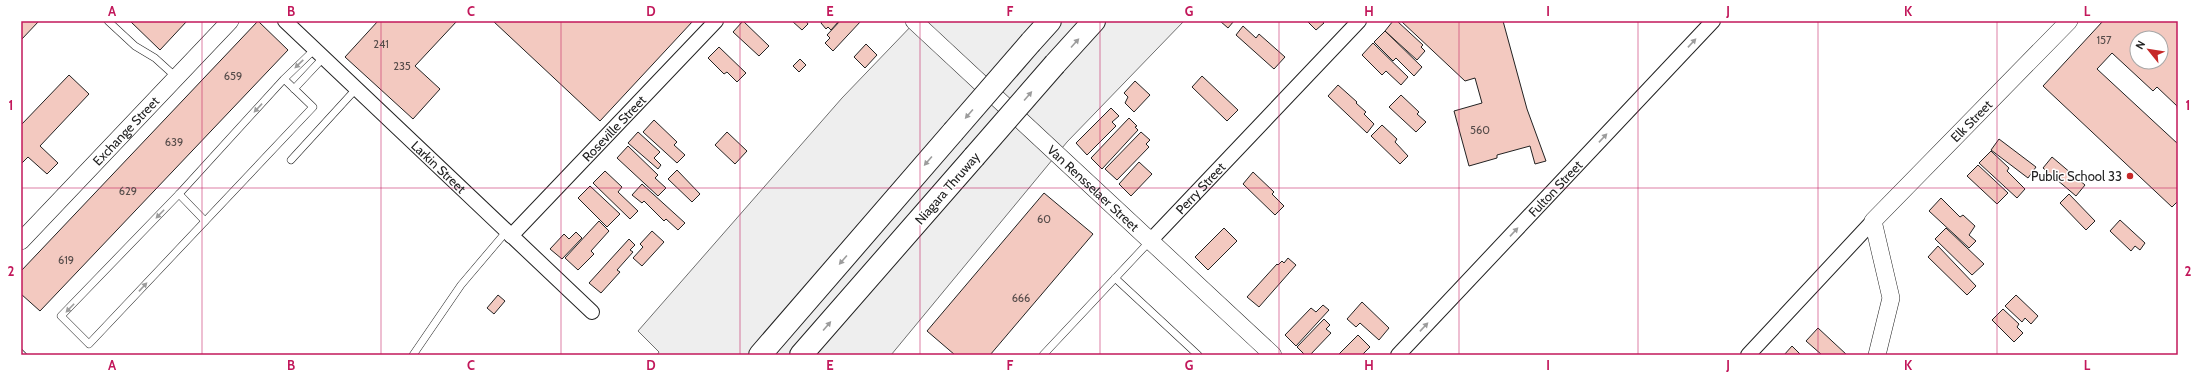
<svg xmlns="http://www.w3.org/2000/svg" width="2199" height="376" font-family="Cabin,sans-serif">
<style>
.green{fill:#eee;stroke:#6f6f6f}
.building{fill:#f3c9c0;stroke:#222;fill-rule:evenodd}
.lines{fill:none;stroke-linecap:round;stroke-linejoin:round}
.service-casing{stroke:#222;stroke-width:8}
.minor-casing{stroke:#222;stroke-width:16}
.tertiary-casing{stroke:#222;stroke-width:18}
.motorway-casing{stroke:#222;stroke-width:24}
.service{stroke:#fff;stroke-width:7}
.minor{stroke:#fff;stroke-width:14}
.tertiary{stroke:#fff;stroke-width:17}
.motorway{stroke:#fff;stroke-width:22}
.rail-casing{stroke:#222;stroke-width:4.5}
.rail{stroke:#fff;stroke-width:3;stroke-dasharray:9;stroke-linecap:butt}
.motorway-bridge-casing{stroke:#222;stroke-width:24;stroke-linecap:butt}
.motorway-bridge{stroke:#fff;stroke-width:22}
.oneway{fill:#9c9c9c}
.grid{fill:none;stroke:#c2185b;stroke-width:1;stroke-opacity:0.55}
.poi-dot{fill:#c62828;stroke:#fff;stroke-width:1.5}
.labels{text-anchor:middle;stroke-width:3;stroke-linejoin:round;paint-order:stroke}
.number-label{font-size:11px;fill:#564c4a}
.street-label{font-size:13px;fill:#222;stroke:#fff}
.poi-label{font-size:13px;fill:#222;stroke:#fff;text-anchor:end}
.neatline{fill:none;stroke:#c2185b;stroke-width:1.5}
.grid-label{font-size:13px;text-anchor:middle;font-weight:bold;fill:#c2185b}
</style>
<rect width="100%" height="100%" fill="#fff"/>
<!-- green -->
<polygon class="green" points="916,21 1184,21 1067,142 891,355 657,355 659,352 638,331 842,98"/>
<!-- building -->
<g class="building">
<polygon points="21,21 39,21 21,40"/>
<polygon points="130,21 187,21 160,50"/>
<polygon points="258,21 288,50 40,311 21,294 21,271"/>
<polygon points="378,21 457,21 415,66 440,89 413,119 345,57"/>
<polygon points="493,21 693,21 600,121"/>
<polygon points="743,21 769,46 759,56 733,32"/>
<polygon points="792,21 806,21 808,24 802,30"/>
<polygon points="839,21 831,30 828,27 826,29 821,23 822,21"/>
<polygon points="840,21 861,21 833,51 825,43 830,38 827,35"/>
<polygon points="1220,21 1234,21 1228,28"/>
<polygon points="1307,21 1322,21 1324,23 1316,30"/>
<polygon points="1393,21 1397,21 1423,45 1421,47 1425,51 1417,60 1385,31"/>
<polygon points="1401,21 1503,21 1527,109 1546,161 1535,164 1530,146 1497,155 1497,158 1469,166 1454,111 1482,103 1475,78 1465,81"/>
<path d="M2103,21H2176L2178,23V114L2177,106L2157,87L2153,91L2112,53L2097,69L2178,144V201L2172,207L2043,86ZM2137,38H2161V62H2137Z"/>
<polygon points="1243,26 1256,38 1259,34 1285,57 1274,69 1236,35"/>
<polygon points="1385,31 1422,67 1414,76 1396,58 1393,61 1374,42"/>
<polygon points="1373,43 1408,77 1401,85 1386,71 1382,75 1362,55"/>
<polygon points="866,44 877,55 865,68 854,57"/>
<polygon points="719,47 746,73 737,82 727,72 724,74 708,58"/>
<polygon points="800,59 806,65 799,72 793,66"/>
<polygon points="69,75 89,94 40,146 58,163 47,174 28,157 21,164 21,125"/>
<polygon points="1202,76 1238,110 1227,121 1192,87"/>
<polygon points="1135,81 1150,95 1134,112 1125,103 1128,97 1124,93"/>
<polygon points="1338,85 1357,102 1356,103 1366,112 1364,114 1374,124 1367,133 1328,96"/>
<polygon points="1401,95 1419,112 1417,114 1426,122 1416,132 1389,107"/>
<polygon points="1111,108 1119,116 1112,122 1116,126 1087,155 1076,143"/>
<polygon points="1129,118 1137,126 1135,127 1138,130 1102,169 1091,158"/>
<polygon points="654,120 677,142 674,145 685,155 677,163 643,132"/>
<polygon points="1382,125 1397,139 1395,142 1408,156 1400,164 1371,136"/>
<polygon points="638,132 660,152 654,158 661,165 658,169 628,143"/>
<polygon points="727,132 747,151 735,164 715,145"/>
<polygon points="1141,132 1150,140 1146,144 1149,147 1117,180 1105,169"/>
<polygon points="1999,139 2036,167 2028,178 1991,150"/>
<polygon points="628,146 658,175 655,178 666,188 658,196 617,158"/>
<polygon points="1991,151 2009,168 2007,171 2025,189 2017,198 1979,163"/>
<polygon points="2052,157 2085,185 2076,196 2043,168"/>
<polygon points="1139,162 1152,174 1131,196 1119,184"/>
<polygon points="1978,165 2008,193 1997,204 1967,176"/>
<polygon points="677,170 700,194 692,202 668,179"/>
<polygon points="605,171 622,187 618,192 638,211 630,219 593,183"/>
<polygon points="1253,172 1274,192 1272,194 1284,206 1275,215 1243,184"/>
<polygon points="642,184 685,223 678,230 666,219 664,221 644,201 642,203 632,195"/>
<polygon points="590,186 620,214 607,227 578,198"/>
<polygon points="1044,193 1093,234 990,355 955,355 927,331"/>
<polygon points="2069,194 2095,221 2086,230 2060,203"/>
<polygon points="1941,198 1960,217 1963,215 1975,226 1969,235 1976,241 1969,248 1929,211"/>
<polygon points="2120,220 2145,243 2140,250 2135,246 2131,251 2110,231"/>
<polygon points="599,221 609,231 591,251 594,254 578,270 565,258"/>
<polygon points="1224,228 1237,241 1208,270 1195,257"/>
<polygon points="1946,228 1984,264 1972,275 1935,239"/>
<polygon points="652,231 664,242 642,266 633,258 643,247 640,244"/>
<polygon points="576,232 582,238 562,259 550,249 564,234 569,239"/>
<polygon points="629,239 635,245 630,250 633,252 617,270 620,272 601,293 589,283"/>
<polygon points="1938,246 1976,286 1967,295 1928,257"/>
<polygon points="1288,258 1296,265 1259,307 1247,297 1277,264 1278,265 1282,261 1284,263"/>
<polygon points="498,295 505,301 494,314 487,308"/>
<polygon points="2016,295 2038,316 2031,324 2025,318 2022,322 2005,306"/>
<polygon points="1362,302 1389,328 1379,340 1360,323 1356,327 1347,319"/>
<polygon points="1323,305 1329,310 1296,346 1285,335 1311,308 1316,312"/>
<polygon points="2003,309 2019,324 2017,327 2023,333 2014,342 1992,320"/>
<polygon points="1324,319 1330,325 1326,329 1331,333 1310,355 1305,355 1297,347"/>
<polygon points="1818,328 1847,355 1822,355 1806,341"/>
<polygon points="1358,335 1370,347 1362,355 1338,355"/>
<polygon points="1792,346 1801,355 1784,355"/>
</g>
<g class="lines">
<defs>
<g id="service">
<polyline points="108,21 135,46 155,58 176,77"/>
<polyline points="284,79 313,107 89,344 61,316 179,194 284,79 315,49"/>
<polyline points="294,89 323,58"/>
<polyline points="291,160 356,89"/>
<polyline points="179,194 205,221"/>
<polyline points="1115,278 1198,355"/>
<polyline points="413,355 461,285 506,232"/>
<polyline points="1043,355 1150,241"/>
</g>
<g id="minor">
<path id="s1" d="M285,21L592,312"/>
<path id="s2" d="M511,236L716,21"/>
<path id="s3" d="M1150,241L1359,21"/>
<path id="s4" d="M1398,355L1713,21"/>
<polyline points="1748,355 1873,221"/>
</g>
<g id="tertiary">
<path id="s5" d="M914,21L1273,355"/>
<path id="s6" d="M21,241L230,21"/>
<path id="s7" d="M1877,355L1891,298L1873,221L2069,21"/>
</g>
<g id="motorway">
<polyline points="1031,42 1050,21"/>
<polyline points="1055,64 1094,21"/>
<polyline points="760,355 953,132"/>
<polyline points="801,355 974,157"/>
</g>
</defs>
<!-- service casing -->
<use href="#service" class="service-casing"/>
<!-- minor casing -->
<use href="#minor" class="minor-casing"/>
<!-- tertiary casing -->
<use href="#tertiary" class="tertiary-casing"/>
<!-- motorway casing -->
<use href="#motorway" class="motorway-casing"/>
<!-- service -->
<use href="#service" class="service"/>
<!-- minor -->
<use href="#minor" class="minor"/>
<!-- tertiary -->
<use href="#tertiary" class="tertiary"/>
<!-- motorway -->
<use href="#motorway" class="motorway"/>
<defs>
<polyline id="rail" points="21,351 25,355"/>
</defs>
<!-- rail casing -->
<use href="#rail" class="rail-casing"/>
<!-- rail -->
<use href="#rail" class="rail"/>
<defs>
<g id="motorway-bridge">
<polyline points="953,132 1031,42"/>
<polyline points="974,157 1055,64"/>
</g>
</defs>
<!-- motorway-bridge casing -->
<use href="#motorway-bridge" class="motorway-bridge-casing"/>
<!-- motorway-bridge -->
<use href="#motorway-bridge" class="motorway-bridge"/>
</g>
<!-- one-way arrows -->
<defs><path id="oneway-solid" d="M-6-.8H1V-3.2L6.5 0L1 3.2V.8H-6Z"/></defs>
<g class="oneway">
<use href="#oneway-solid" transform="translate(1075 43) rotate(-48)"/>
<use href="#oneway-solid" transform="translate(1692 43) rotate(-47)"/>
<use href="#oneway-solid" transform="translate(299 64) rotate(136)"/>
<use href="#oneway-solid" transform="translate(1028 96) rotate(-49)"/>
<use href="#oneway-solid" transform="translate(258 108) rotate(133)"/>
<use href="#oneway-solid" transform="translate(969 114) rotate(131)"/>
<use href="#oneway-solid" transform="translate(1603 138) rotate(-47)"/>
<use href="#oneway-solid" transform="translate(928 161) rotate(131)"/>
<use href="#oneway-solid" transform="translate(160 214) rotate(134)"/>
<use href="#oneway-solid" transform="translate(1514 232) rotate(-47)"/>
<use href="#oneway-solid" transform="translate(843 260) rotate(131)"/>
<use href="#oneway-solid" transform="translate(143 287) rotate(-47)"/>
<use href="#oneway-solid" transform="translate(70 308) rotate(134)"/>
<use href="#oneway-solid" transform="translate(827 326) rotate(-49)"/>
<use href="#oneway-solid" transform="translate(1424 327) rotate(-47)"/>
</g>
<!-- grid -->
<path class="grid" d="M202,21V355M381,21V355M561,21V355M740,21V355M920,21V355M1100,21V355M1279,21V355M1459,21V355M1638,21V355M1818,21V355M1997,21V355M21,188H2178"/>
<!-- markers -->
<circle class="poi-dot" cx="2130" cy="176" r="4"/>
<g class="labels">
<!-- number labels -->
<g class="number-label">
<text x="2104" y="44">157</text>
<text x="381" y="48">241</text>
<text x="402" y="70">235</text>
<text x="233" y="80">659</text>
<text x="1480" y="134">560</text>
<text x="174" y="146">639</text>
<text x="128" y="195">629</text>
<text x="1044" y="223">60</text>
<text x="66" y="264">619</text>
<text x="1021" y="302">666</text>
</g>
<!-- street labels -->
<g class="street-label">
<text dy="5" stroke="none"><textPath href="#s7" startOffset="278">Elk Street</textPath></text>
<text dy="5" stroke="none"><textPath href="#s2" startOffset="149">Roseville Street</textPath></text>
<text dy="5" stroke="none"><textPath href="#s6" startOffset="152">Exchange Street</textPath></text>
<text dy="5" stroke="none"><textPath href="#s1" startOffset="212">Larkin Street</textPath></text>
<text transform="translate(947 188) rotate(-49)" y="5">Niagara Thruway</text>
<text dy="5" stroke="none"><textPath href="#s5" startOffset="245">Van Rensselaer Street</textPath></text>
<text dy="5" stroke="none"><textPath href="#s3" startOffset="73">Perry Street</textPath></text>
<text dy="5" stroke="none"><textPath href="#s4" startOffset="229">Fulton Street</textPath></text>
</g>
<!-- poi labels -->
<g class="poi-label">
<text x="2122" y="181">Public School 33</text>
</g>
</g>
<!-- border -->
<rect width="2199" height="376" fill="none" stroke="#ffffff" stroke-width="44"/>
<!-- north arrow -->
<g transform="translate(2149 50) rotate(300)"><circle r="19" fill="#ffffff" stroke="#a7a7a7"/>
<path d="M0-3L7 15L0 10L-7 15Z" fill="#c62828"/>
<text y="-6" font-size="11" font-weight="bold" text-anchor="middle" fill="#222222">N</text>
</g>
<rect x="22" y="22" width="2155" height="332" class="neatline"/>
<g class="grid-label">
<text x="112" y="16">A</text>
<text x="291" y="16">B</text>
<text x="471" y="16">C</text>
<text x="651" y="16">D</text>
<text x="830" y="16">E</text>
<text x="1010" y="16">F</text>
<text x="1189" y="16">G</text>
<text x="1369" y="16">H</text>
<text x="1548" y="16">I</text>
<text x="1728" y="16">J</text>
<text x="1908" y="16">K</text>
<text x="2087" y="16">L</text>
<text x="11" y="110">1</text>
<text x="2188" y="110">1</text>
<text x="11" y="276">2</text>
<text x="2188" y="276">2</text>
<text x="112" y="370">A</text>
<text x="291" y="370">B</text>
<text x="471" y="370">C</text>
<text x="651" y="370">D</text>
<text x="830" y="370">E</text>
<text x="1010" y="370">F</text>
<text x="1189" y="370">G</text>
<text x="1369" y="370">H</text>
<text x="1548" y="370">I</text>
<text x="1728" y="370">J</text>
<text x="1908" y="370">K</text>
<text x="2087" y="370">L</text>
</g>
</svg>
